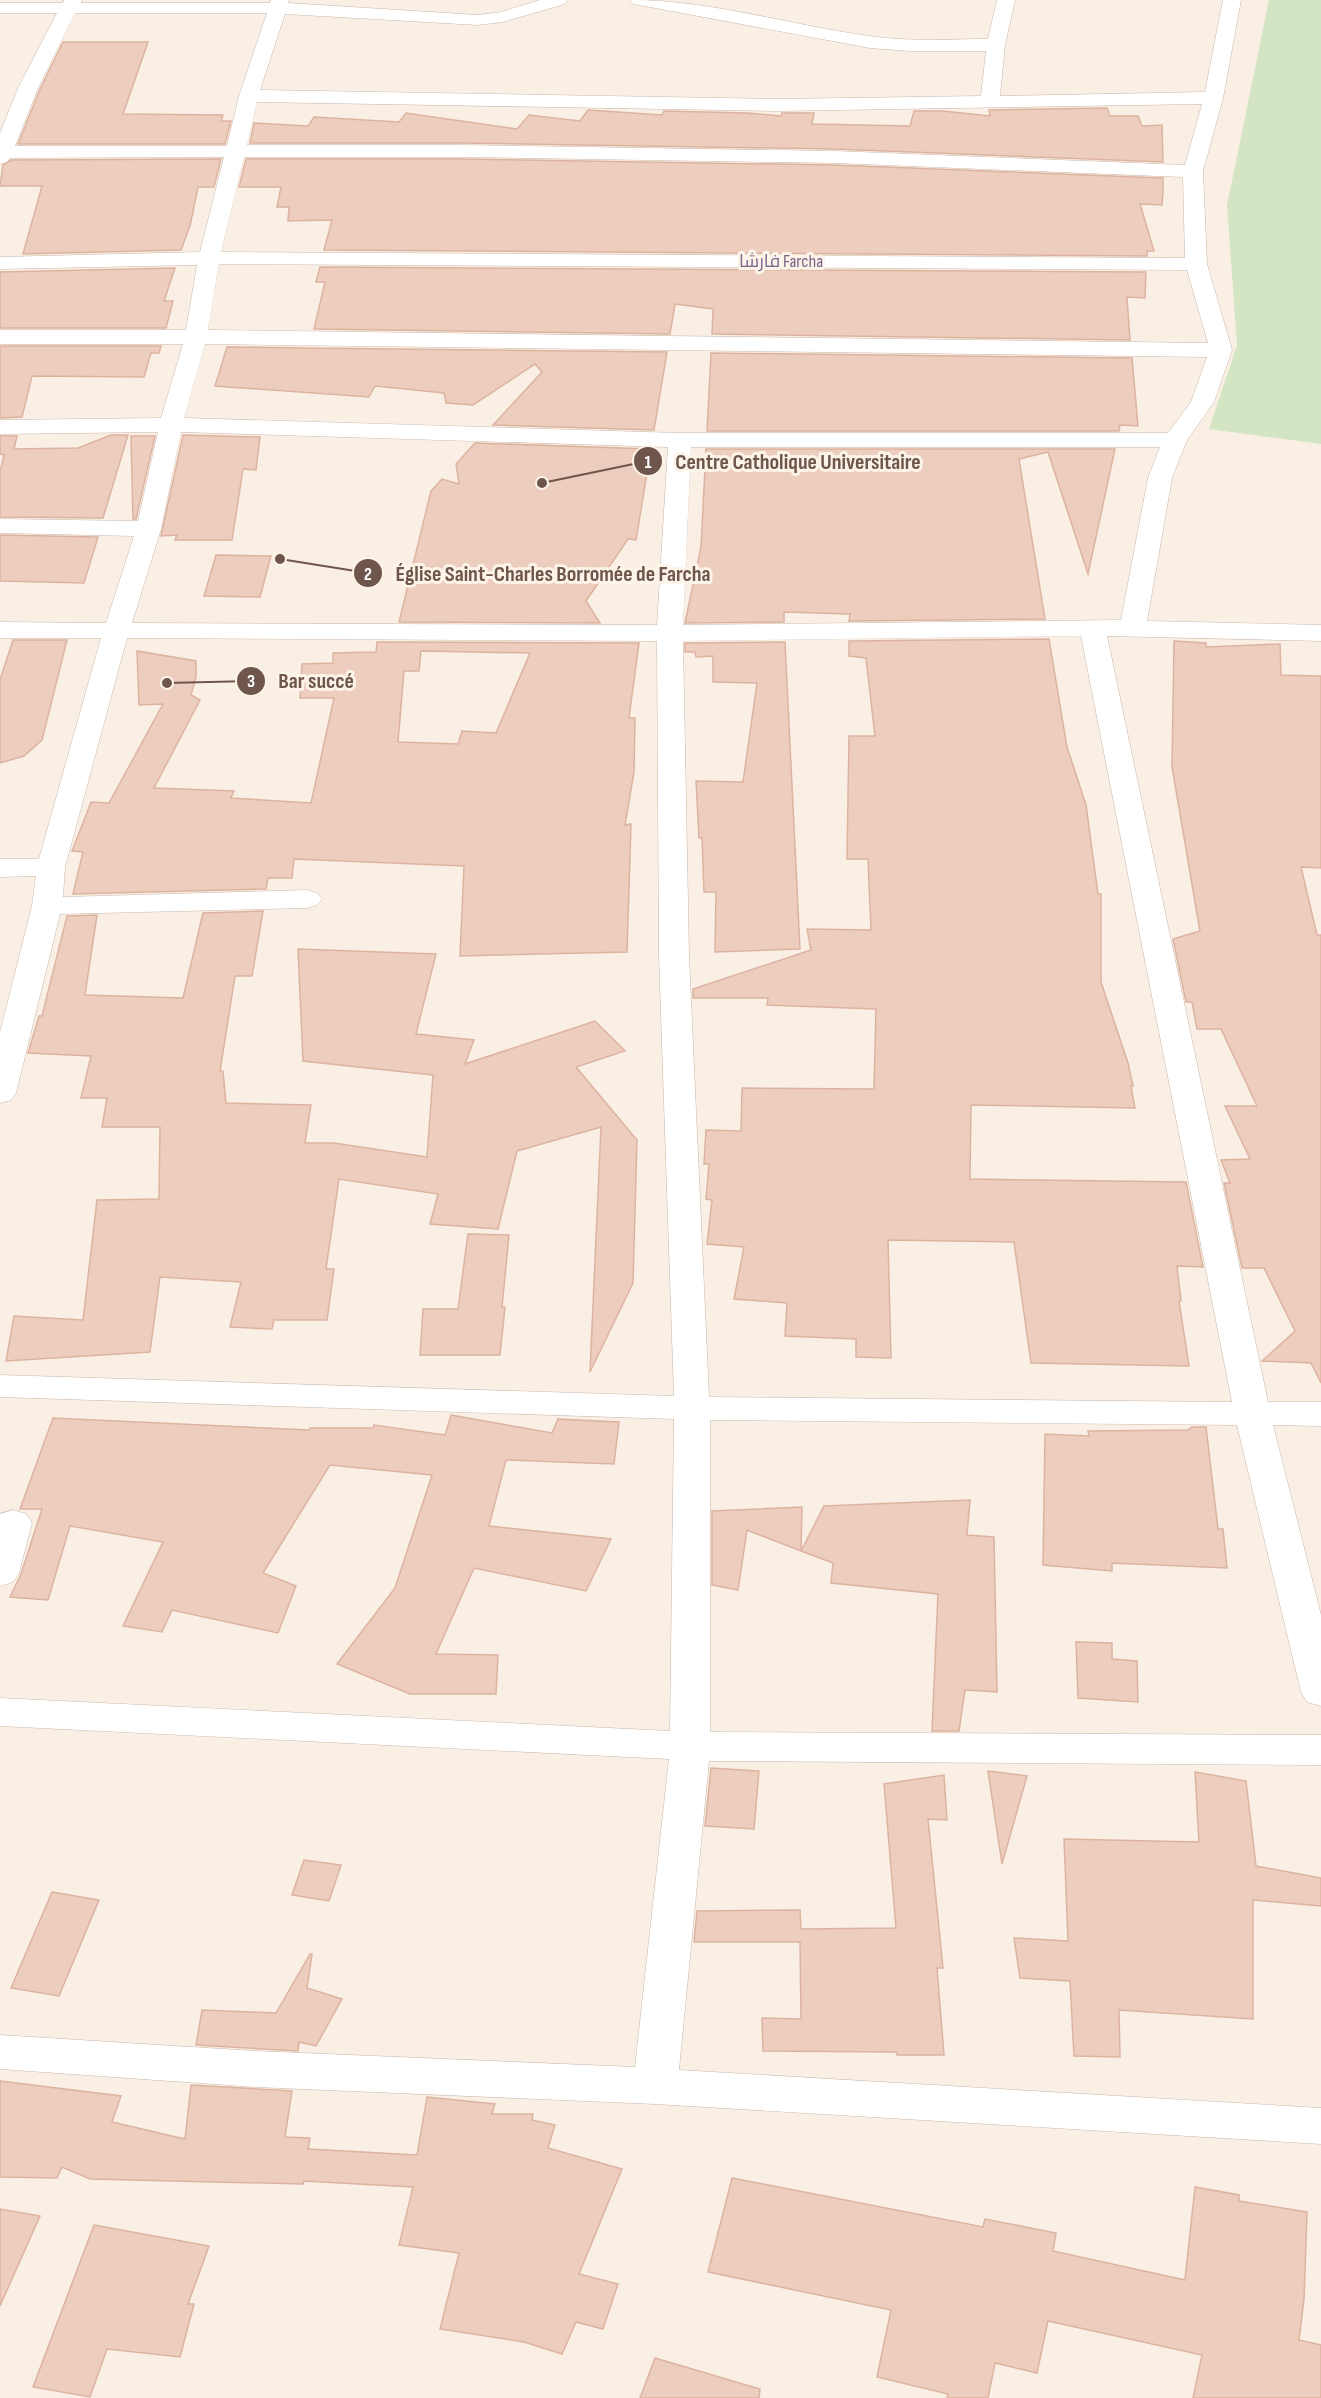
<svg xmlns="http://www.w3.org/2000/svg" width="1321" height="2398" font-family="'Sofia Sans Condensed',Cairo,sans-serif">
<style>
.green{fill:#d4e5c4}
.building{fill:#eccdbe;stroke:#ddb3a0;stroke-width:1.5;fill-rule:evenodd}
.lines{fill:none;stroke-linecap:round;stroke-linejoin:round}
.street-casing{stroke:#c9b7ab;stroke-width:1}
.street{fill:#fff;fill-rule:evenodd}
.labels{text-anchor:middle;stroke-width:6;stroke-linejoin:round;paint-order:stroke}
.far-neighbourhood-label{font-size:18px;fill:#7b648c;stroke:#fdf4e9}
.leader{fill:none;stroke:#6f564c;stroke-width:2}
.callout-dot{fill:#6f564c;stroke:#fdf4e9;stroke-width:2}
.mark-label{font-size:18px;text-anchor:middle;font-weight:bold;fill:#fff}
.callout-label{font-size:22px;text-anchor:middle;font-weight:bold;fill:#6f564c;stroke:#fdf4e9;stroke-width:6;stroke-linejoin:round;paint-order:stroke}
</style>
<rect width="100%" height="100%" fill="#faefe4"/>
<!-- green -->
<polygon class="green" points="1269,0 1321,0 1321,444 1209,429 1237,345 1227,205"/>
<!-- building -->
<g class="building">
<polygon points="63,42 148,42 123,114 223,115 221,121 231,121 225,144 18,144 40,89"/>
<polygon points="1107,108 1110,116 1138,116 1142,126 1162,125 1163,162 834,149 459,143 250,143 254,123 308,126 314,117 399,122 406,113 517,129 529,115 580,121 588,110 662,115 664,111 748,113 781,116 782,113 814,113 812,124 910,126 914,111 943,111 990,116 989,110"/>
<polygon points="221,159 214,187 198,187 190,226 181,250 23,254 42,186 0,186 3,165 11,160"/>
<polygon points="246,159 459,159 834,165 1163,178 1163,192 1162,205 1140,204 1154,251 1147,251 1147,256 324,250 332,220 288,221 289,207 277,207 281,187 239,187"/>
<polygon points="320,267 1146,272 1145,298 1127,297 1130,340 712,334 713,309 675,304 670,334 314,329 325,282 316,282"/>
<polygon points="175,268 164,301 173,301 166,328 0,328 0,272"/>
<polygon points="0,346 161,346 159,353 151,353 144,377 32,376 22,417 0,418"/>
<polygon points="227,347 305,348 667,352 654,430 493,425 542,372 535,364 473,405 446,403 444,393 375,386 369,397 215,386"/>
<polygon points="711,353 1132,358 1138,426 1120,425 1119,431 707,431"/>
<polygon points="111,435 128,435 103,518 0,517 0,472 4,455 0,454 0,436 17,436 14,449 78,448"/>
<polygon points="183,435 260,437 256,470 243,469 232,540 175,540 177,535 161,536"/>
<polygon points="131,436 155,436 136,519 133,519"/>
<polygon points="475,443 651,449 636,540 628,539 586,601 600,623 399,622 431,491 442,479 459,484 456,464"/>
<polygon points="706,449 1115,449 1088,574 1048,452 1019,459 1045,619 849,621 850,614 784,612 784,622 685,623 701,547"/>
<polygon points="0,535 98,537 84,583 0,581"/>
<polygon points="216,555 271,556 260,597 204,596"/>
<polygon points="1049,639 1067,747 1086,805 1098,894 1101,894 1101,982 1128,1063 1133,1086 1131,1086 1135,1108 971,1105 970,1179 1186,1182 1203,1267 1177,1266 1181,1301 1179,1301 1189,1366 1031,1363 1014,1242 888,1240 891,1358 856,1357 856,1339 785,1336 787,1303 734,1299 744,1247 707,1244 712,1200 706,1199 709,1164 704,1164 706,1130 741,1131 742,1088 874,1089 876,1009 767,1005 768,998 693,998 693,989 811,950 807,929 871,930 868,859 847,859 849,736 875,736 866,658 849,656 849,641"/>
<polygon points="13,640 67,640 42,740 24,756 0,763 0,680"/>
<polygon points="1174,641 1206,643 1206,647 1280,644 1281,675 1321,676 1321,868 1301,867 1317,935 1321,935 1321,1383 1311,1363 1262,1361 1295,1331 1264,1268 1242,1268 1224,1183 1230,1183 1221,1160 1250,1159 1225,1106 1257,1106 1221,1029 1197,1029 1192,1002 1186,1002 1173,939 1200,931 1172,767"/>
<path d="M377,642L639,643L629,718H635L634,772L625,825L631,824L627,952L460,956L464,866L294,859L292,878H268L266,889L73,894L83,852L72,851L91,802L109,803L163,704L139,705L137,651L196,661V677L191,695L200,700L154,788L234,791L231,798L311,803L334,698H300L302,664L333,663V653L376,652ZM421,651L530,653L496,733L462,731L458,744L398,742L404,671H419Z"/>
<polygon points="785,642 800,949 715,952 716,892 704,892 702,838 699,838 696,781 743,782 757,683 713,682 713,656 696,657 695,652 685,652 685,643"/>
<polygon points="263,911 252,976 235,976 220,1071 223,1071 226,1103 311,1105 305,1143 334,1143 427,1157 433,1075 303,1061 298,949 436,954 416,1034 474,1040 465,1064 595,1021 625,1051 576,1067 637,1140 633,1283 590,1372 601,1127 517,1151 498,1229 430,1224 438,1194 339,1179 326,1269 334,1269 327,1320 274,1320 272,1329 230,1327 241,1282 160,1277 150,1352 6,1361 14,1316 83,1320 97,1200 159,1199 160,1127 102,1127 107,1098 81,1098 91,1056 28,1053 39,1016 42,1016 67,916 97,915 85,995 183,998 203,913"/>
<polygon points="468,1234 509,1235 502,1307 505,1307 500,1355 420,1355 423,1309 458,1309"/>
<polygon points="451,1415 552,1433 558,1419 619,1422 614,1464 506,1460 489,1526 611,1539 586,1591 474,1568 436,1654 498,1655 496,1694 410,1694 337,1664 395,1588 432,1475 330,1465 263,1573 296,1586 278,1633 172,1610 162,1632 123,1626 163,1542 70,1526 48,1600 10,1597 21,1574 42,1509 20,1509 53,1418 309,1430 310,1428 373,1428 374,1425 445,1435"/>
<polygon points="1192,1427 1206,1427 1218,1529 1223,1529 1227,1568 1112,1563 1112,1571 1043,1565 1045,1434 1089,1436 1088,1431 1188,1430"/>
<polygon points="970,1500 967,1535 994,1537 997,1692 965,1690 959,1731 932,1731 938,1594 831,1583 833,1563 801,1551 824,1506"/>
<polygon points="802,1507 801,1551 747,1530 738,1590 712,1585 712,1511"/>
<polygon points="1076,1642 1112,1643 1112,1659 1137,1661 1138,1702 1078,1698"/>
<polygon points="711,1768 759,1771 754,1829 705,1826"/>
<polygon points="988,1771 1027,1776 1002,1864"/>
<polygon points="1195,1772 1246,1781 1256,1866 1321,1878 1321,1906 1253,1900 1253,2019 1119,2010 1120,2057 1074,2056 1070,1981 1020,1978 1014,1938 1068,1941 1064,1839 1199,1842"/>
<polygon points="944,1775 947,1820 928,1819 943,1968 937,1968 944,2055 897,2055 897,2052 763,2051 762,2018 801,2019 800,1942 694,1942 697,1911 800,1910 801,1929 896,1928 884,1784"/>
<polygon points="304,1860 341,1865 329,1901 292,1895"/>
<polygon points="52,1892 99,1900 59,1996 11,1988"/>
<polygon points="310,1954 312,1954 307,1988 342,1999 316,2046 299,2042 298,2051 196,2045 202,2010 276,2013"/>
<polygon points="0,2081 121,2096 112,2122 185,2139 191,2085 292,2091 285,2137 310,2138 308,2149 417,2155 427,2097 495,2104 492,2114 533,2114 532,2120 555,2125 548,2148 622,2169 579,2274 618,2284 603,2329 576,2322 562,2354 524,2342 440,2329 459,2253 399,2245 413,2187 304,2181 303,2184 90,2179 62,2167 57,2178 0,2177"/>
<polygon points="732,2178 983,2227 985,2219 1056,2233 1053,2251 1185,2280 1195,2187 1239,2195 1239,2201 1307,2212 1304,2299 1299,2340 1321,2345 1321,2398 1193,2398 1202,2355 1048,2321 1037,2373 995,2363 988,2398 947,2398 948,2394 877,2377 891,2310 708,2272"/>
<polygon points="0,2209 40,2216 0,2306"/>
<polygon points="94,2225 209,2246 188,2304 194,2304 180,2357 107,2349 90,2397 33,2387"/>
<polygon points="655,2358 760,2389 759,2398 640,2398"/>
</g>
<g class="lines">
<defs>
<g id="street">
<path d="M64,0H82L81,3H270L271,0H289L288,3L478,15L501,12L540,0H568L565,4L503,22L478,25L285,14L260,90L778,99L981,96L986,51H910L870,48L639,5L633,4L630,0C711,0 789,25 869,36C908,42 949,39 988,39L997,0H1015L1005,45L1000,96L1205,92L1223,0H1241L1223,98L1203,171L1207,264L1232,350L1214,402L1187,440L1172,478L1147,621L1321,625V641L1107,636L1268,1402H1321V1426L1273,1425L1321,1615V1706L1307,1702L1301,1692L1237,1425L710,1420V1732L1321,1735V1765L709,1761L679,2070L1321,2108V2144L655,2104L255,2087L0,2069V2035L255,2051L635,2067L669,1759L0,1726V1698L670,1731L674,1419L0,1397V1375L674,1396L659,956L657,641L127,638L65,867L63,897L307,890L317,893L322,899L317,905L307,908L60,914L16,1093L11,1100L0,1103V1032L32,906L36,876L0,877V859H39L101,638H0V622L106,623L134,536L0,533V519L138,521L158,432L0,434V420L161,418L183,344H0V330H186L197,265L0,269V257L200,252L224,157L10,158L7,162L0,164V133L18,88L57,13H0V3H63ZM75,13H267L239,96L227,146H15L38,88ZM257,102L778,111L1202,104L1185,165L834,151L459,145H247ZM244,157H459L834,163L1183,177L1185,258L221,252ZM219,264L1187,270L1208,343L208,330ZM205,344L1207,357L1191,402L1168,433H680L184,418ZM181,432L668,447L657,625L132,623L161,529ZM691,447H1160L1148,478L1121,620L683,625ZM1081,636L1232,1402L709,1397L689,956L683,641Z"/>
<polygon points="13,1510 26,1514 32,1523 19,1573 13,1582 0,1586 0,1514"/>
</g>
</defs>
<!-- street casing -->
<use href="#street" class="street-casing"/>
<!-- street -->
<use href="#street" class="street"/>
</g>
<g class="labels">
<!-- far-neighbourhood labels -->
<g class="far-neighbourhood-label">
<text x="781" y="267">فارشا Farcha</text>
</g>
</g>
<!-- callouts -->
<path class="leader" d="M542 483L648 461M280 559L368 573M167 683L251 681"/>
<g class="callout-dot">
<circle cx="542" cy="483" r="6"/>
<circle cx="280" cy="559" r="6"/>
<circle cx="167" cy="683" r="6"/>
<circle cx="648" cy="461" r="15"/>
<circle cx="368" cy="573" r="15"/>
<circle cx="251" cy="681" r="15"/>
</g>
<g class="mark-label">
<text x="648" y="468">1</text>
<text x="368" y="580">2</text>
<text x="251" y="687">3</text>
</g>
<g class="callout-label">
<text x="798" y="469">Centre Catholique Universitaire</text>
<text x="553" y="581">Église Saint-Charles Borromée de Farcha</text>
<text x="316" y="688">Bar succé</text>
</g>
</svg>
